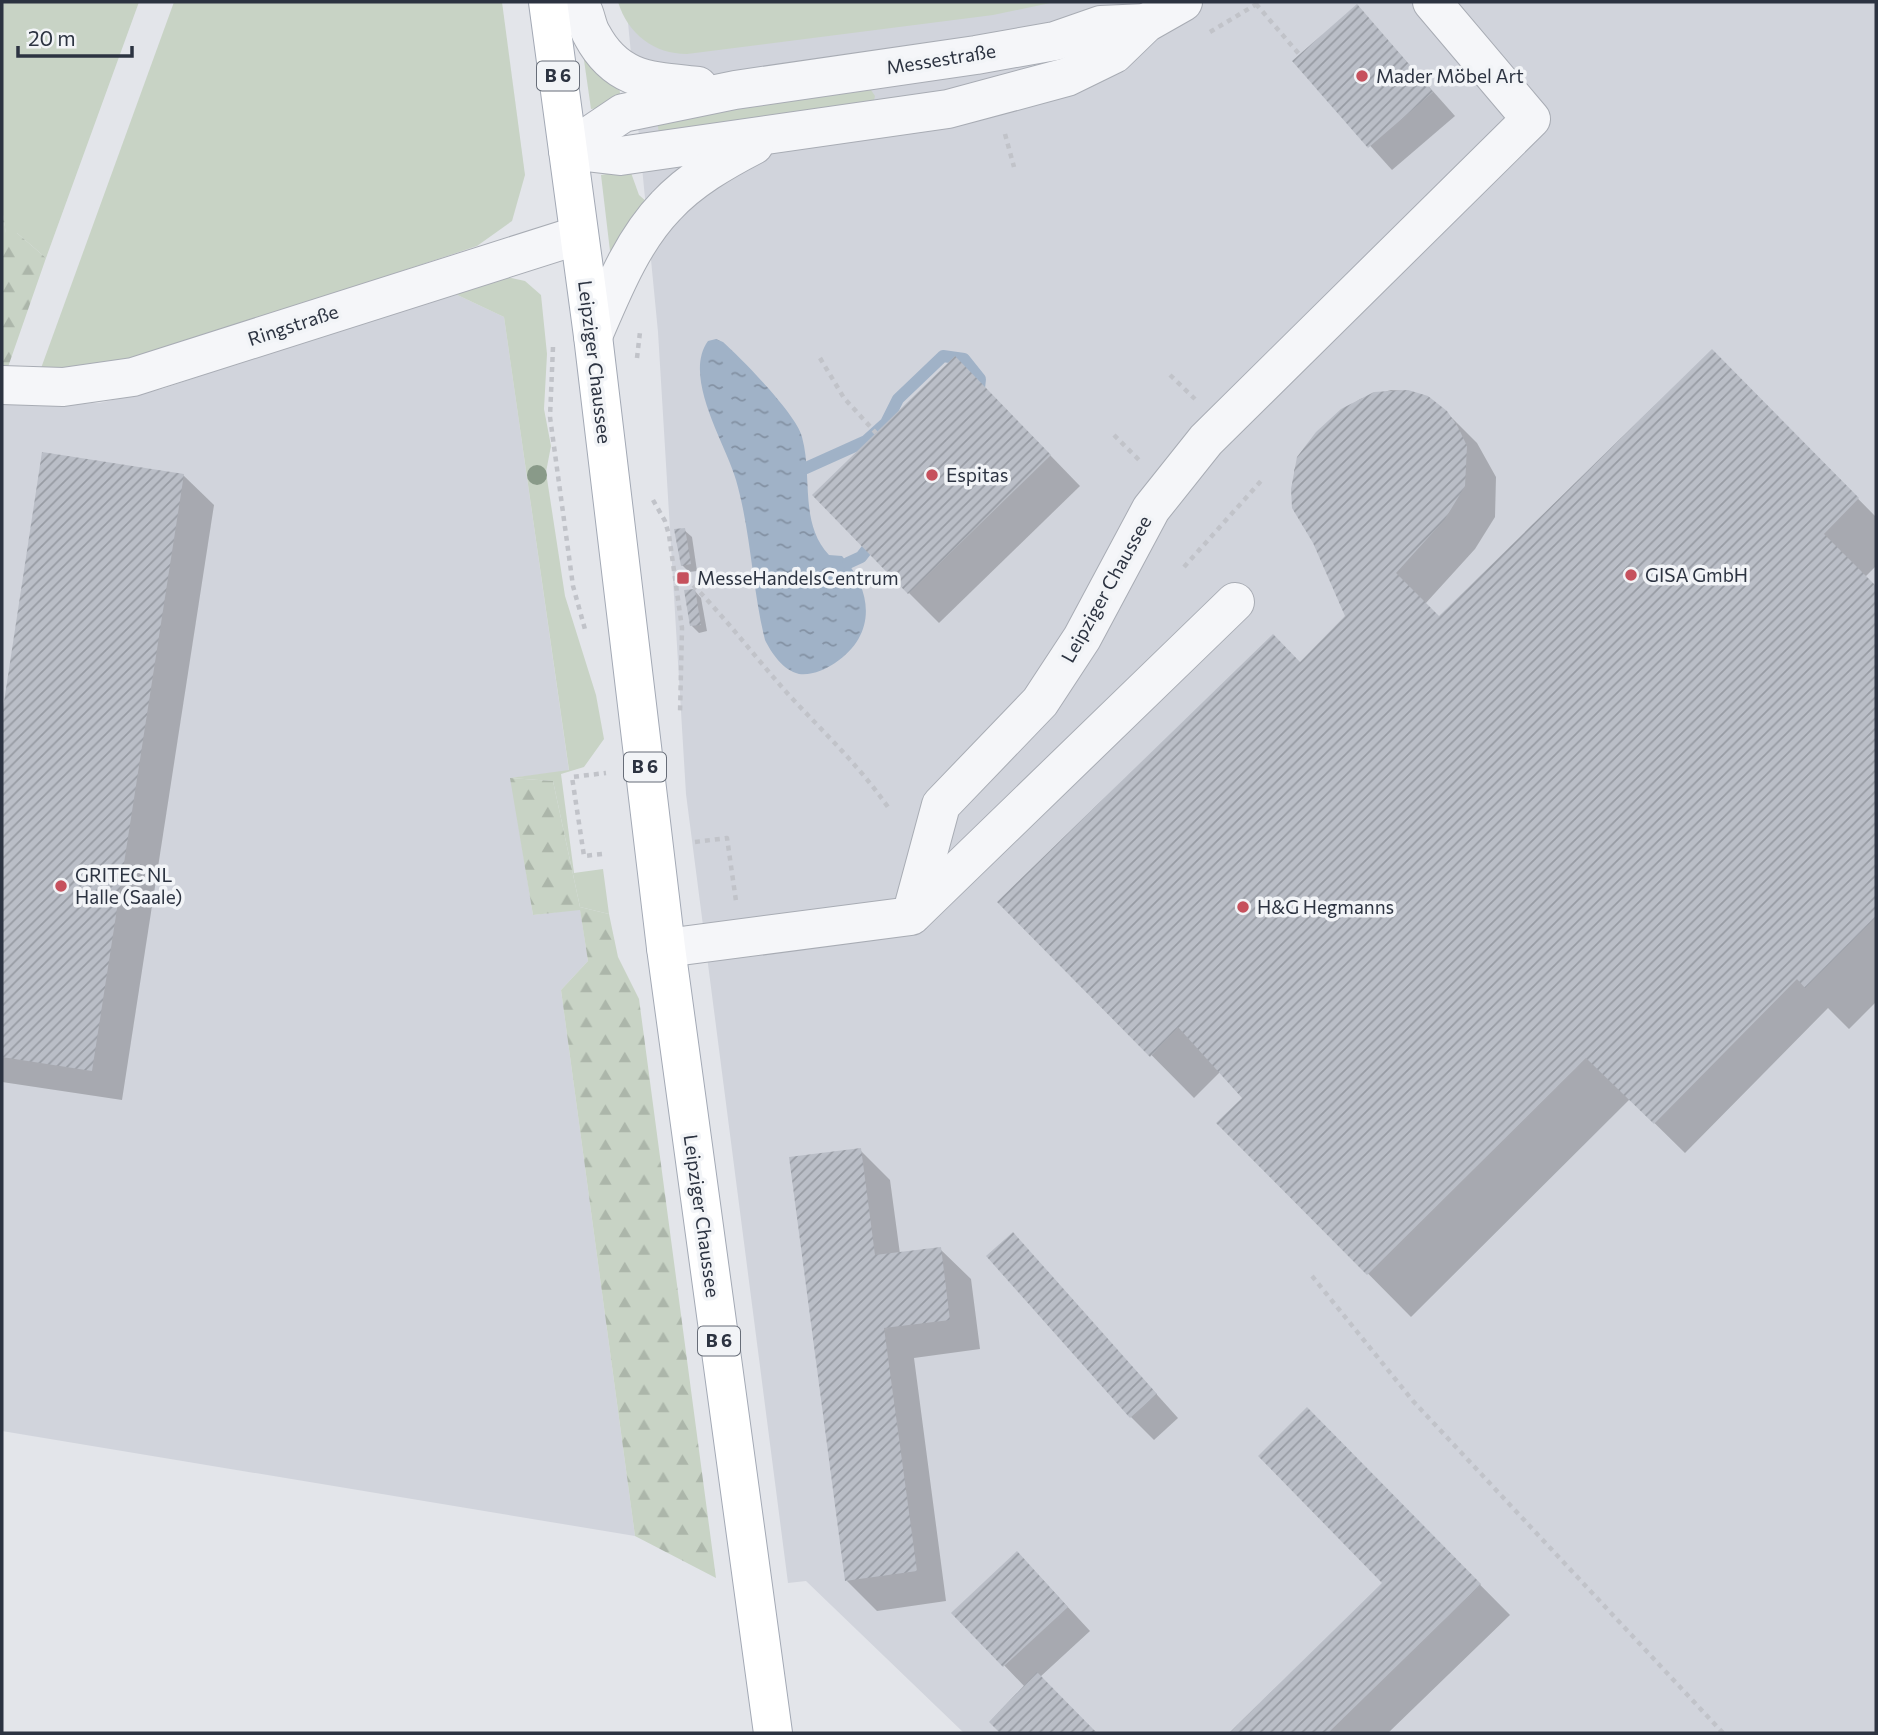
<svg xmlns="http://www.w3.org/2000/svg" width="1878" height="1735" font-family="Commissioner,sans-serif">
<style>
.built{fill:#d1d4dc}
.green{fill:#c8d3c5}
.forest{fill:url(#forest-firs)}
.water{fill:url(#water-ripples)}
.shadow{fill:#0003}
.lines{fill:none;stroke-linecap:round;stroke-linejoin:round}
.stream{stroke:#a0b2c7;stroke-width:12}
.building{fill:url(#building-hatch)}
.minor-casing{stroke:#a8acb4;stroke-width:40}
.major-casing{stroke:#a3a9b5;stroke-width:40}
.path{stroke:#c1c3c9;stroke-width:4.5;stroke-dasharray:5 5;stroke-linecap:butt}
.minor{stroke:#f5f6f9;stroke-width:38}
.major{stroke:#fff;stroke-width:38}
.tree{fill:#899a89}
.poi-dot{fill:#c6515d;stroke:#f2f4f7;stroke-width:2.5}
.labels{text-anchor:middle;stroke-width:7;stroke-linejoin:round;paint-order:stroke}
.shield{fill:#f2f4f7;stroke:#676d78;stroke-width:2}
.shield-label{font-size:18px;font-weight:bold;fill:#2c3341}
.street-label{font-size:19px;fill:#2c3341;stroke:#f2f4f7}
.poi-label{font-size:19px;fill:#2c3341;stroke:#f2f4f7;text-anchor:start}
</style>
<defs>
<pattern id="forest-firs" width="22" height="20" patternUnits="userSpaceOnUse" patternTransform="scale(1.75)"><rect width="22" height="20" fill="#c8d3c5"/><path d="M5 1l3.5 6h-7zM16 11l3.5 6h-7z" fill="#acb6aa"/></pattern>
<pattern id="water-ripples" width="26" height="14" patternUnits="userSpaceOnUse" patternTransform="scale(1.75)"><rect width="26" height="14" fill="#a0b2c7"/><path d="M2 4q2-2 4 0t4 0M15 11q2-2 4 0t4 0" fill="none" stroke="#8391a3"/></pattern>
<pattern id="building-hatch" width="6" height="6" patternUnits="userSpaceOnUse" patternTransform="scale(1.75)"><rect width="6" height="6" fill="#babec7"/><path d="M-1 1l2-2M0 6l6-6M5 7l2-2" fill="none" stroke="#979ba3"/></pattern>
</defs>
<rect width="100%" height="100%" fill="#e3e5ea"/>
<!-- built -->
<g class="built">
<polygon points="626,2 1876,2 1876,1733 964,1733 806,1581 788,1583 686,794 658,332"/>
<polygon points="449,291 504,317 569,771 511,778 533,915 580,909 588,961 561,990 635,1536 2,1431 2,405 99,403 162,389"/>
</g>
<!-- green -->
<g class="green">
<polygon points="2,2 139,2 46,258 17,233 6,234 2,208"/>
<polygon points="174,2 502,2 525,175 512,221 477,246 176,346 105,365 40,371"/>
<path d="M618,2H1055L993,15L687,54C654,54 628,34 618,2Z"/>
<polygon points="582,46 619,87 622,105 591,109"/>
<polygon points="871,90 875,96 873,104 659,134 657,120"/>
<polygon points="630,170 639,195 648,203 619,250 610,251 601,175"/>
<polygon points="503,276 525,281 541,295 547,354 544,409 551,446 546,472 565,596 596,695 604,739 584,767 561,774 574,873 603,869 609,914 580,907 553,781 510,778 569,770 504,317 449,291"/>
</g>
<!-- forest -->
<g class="forest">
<polygon points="2,208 6,233 17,233 46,258 8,367 2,367"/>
<polygon points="510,778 553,781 580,907 609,914 618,957 639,999 716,1578 635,1536 561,990 588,961 580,910 533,915"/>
</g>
<!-- water -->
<path class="water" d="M716,339L723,342C741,358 797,415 802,437C813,477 799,523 829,555L842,556C873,591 877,635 835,663C826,669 811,676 799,674C783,670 772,654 765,640C752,588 751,532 736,480C726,444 682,377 708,341Z"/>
<!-- shadow -->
<g class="shadow">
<polygon points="1357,6 1455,116 1392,170 1294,61"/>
<polygon points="985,388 1080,486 939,623 909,593"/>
<polygon points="1391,390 1408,391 1446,412 1477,443 1496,477 1495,517 1475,549 1425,604 1439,618 1755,394 1876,517 1876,566 1865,577 1876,589 1876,1002 1849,1029 1828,1008 1685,1153 1630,1099 1411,1317 1219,1123 1244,1098 1221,1071 1194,1098 1000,902 1300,664 1347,616 1314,542 1294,507 1294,470 1308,445 1328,422 1360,399"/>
<polygon points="44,454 183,475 214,505 122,1100 2,1082 2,727"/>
<polygon points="684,530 692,537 697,571 689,572 682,565"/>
<polygon points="694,590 701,598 707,631 699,633 692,626"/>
<polygon points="860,1150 890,1180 900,1254 940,1249 971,1279 980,1349 914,1358 946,1601 877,1611 847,1581"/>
<polygon points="1013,1235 1178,1418 1154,1440 1131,1417"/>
<polygon points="1307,1410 1510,1615 1388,1733 1232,1733 1385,1583"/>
<polygon points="1040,1577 1090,1631 1040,1677 1095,1733 1002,1733 991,1722 1025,1687 954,1613"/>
</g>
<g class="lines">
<!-- stream -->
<g class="stream">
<polyline points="806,468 866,441 886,423 898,399 943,356 964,359 980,379 978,397"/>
<polyline points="848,563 861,557 875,539"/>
</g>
</g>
<!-- building -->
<g class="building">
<polygon points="1357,4 1433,92 1368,148 1292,61"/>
<polygon points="1712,349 1859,498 1824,534 1876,586 1876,917 1805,988 1797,979 1654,1124 1586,1058 1367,1275 1216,1123 1242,1098 1178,1027 1150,1057 997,902 1273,634 1300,662 1345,616 1313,543 1292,508 1291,489 1297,457 1316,432 1341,409 1374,392 1408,390 1428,396 1447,411 1458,427 1467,446 1465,486 1445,519 1396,573 1439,616"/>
<polygon points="955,356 1051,455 908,594 812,495"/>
<polygon points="42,452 184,474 92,1071 2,1057 2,715"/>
<polygon points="685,528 691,564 681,566 674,529"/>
<polygon points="695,589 701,625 690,626 684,590"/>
<polygon points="861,1148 875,1255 941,1247 950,1320 884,1328 917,1571 845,1581 789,1157"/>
<polygon points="1013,1232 1157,1394 1130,1418 986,1256"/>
<polygon points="1307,1407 1481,1584 1328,1733 1229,1733 1382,1583 1258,1456"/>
<polygon points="1017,1551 1068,1607 1003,1667 951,1613"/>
<polygon points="1037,1672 1097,1733 1000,1733 989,1722"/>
</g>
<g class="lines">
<defs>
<g id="minor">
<path d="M576,2C587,10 585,24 592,35C617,82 652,81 698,86"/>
<polyline points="568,150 620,156 948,109 1067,77 1114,54 1146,23 1183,2"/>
<polyline points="568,150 623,113 735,90 976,55 1055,41 1101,25 1146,23"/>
<path d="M593,336C612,292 632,241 666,206C690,180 723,161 754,145"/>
<polyline points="2,385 63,387 133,377 579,235"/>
<polyline points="913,914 1235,602"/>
<polyline points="666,948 911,916 941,805 1040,702 1082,638 1151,509 1206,440 1531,119 1432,2"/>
</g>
<polyline id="major" points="548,2 593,336 666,948 773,1733"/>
</defs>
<!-- minor casing -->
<use href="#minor" class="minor-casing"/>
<!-- major casing -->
<use href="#major" class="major-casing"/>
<!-- path -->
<g class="path">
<polyline points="1256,4 1299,54"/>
<polyline points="1210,32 1260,2"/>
<polyline points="1005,134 1014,167"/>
<polyline points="553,347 550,417 573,586 586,633"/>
<polyline points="637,358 640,332"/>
<polyline points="820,358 844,398 876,433"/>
<polyline points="1170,375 1195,399"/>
<polyline points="1114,435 1141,462"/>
<polyline points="653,500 665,521 669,535 682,628 680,714"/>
<polyline points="1184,567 1261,481"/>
<path d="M675,581H689C725,617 755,657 788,694C825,734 859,765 890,810"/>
<polyline points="695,842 727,838 736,901"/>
<polyline points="602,854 584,856 572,777 606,773"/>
<polyline points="1312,1276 1413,1401 1723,1733"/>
</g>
<!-- minor -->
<use href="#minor" class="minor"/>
<!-- major -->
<use href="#major" class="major"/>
</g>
<!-- trees -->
<circle class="tree" cx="537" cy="475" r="10"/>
<!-- markers -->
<g class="poi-dot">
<circle cx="1362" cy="76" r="7"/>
<circle cx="932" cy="475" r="7"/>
<circle cx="1631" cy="575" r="7"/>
<rect x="676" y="571" width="14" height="14" rx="3.5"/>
<circle cx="61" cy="886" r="7"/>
<circle cx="1243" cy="907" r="7"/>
</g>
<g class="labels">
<!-- shield labels -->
<g class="shield">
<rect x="537" y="61.5" width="42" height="29" rx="5"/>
<rect x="624" y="752.5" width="42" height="29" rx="5"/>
<rect x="698" y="1326.5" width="42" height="29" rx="5"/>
</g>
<g class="shield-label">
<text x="558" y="82">B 6</text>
<text x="645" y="773">B 6</text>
<text x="719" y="1347">B 6</text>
</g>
<!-- street labels -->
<g class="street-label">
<text transform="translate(941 59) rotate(-9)" y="7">Messestraße</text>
<text transform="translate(293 325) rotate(-18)" y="7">Ringstraße</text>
<text transform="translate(595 362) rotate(83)" y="7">Leipziger Chaussee</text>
<text transform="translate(1106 589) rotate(-61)" y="7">Leipziger Chaussee</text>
<text transform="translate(702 1216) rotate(82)" y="7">Leipziger Chaussee</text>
</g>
<!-- poi labels -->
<g class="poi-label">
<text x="1376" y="83">Mader Möbel Art</text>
<text x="946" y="482">Espitas</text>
<text x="1645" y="582">GISA GmbH</text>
<text x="697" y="585">MesseHandelsCentrum</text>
<text x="75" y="882">GRITEC NL<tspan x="75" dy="22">Halle (Saale)</tspan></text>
<text x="1257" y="914">H&amp;G Hegmanns</text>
</g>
</g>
<!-- border -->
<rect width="1878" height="1735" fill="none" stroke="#2c3341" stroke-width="7"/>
<!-- scale -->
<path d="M18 46v10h114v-10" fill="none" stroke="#2c3341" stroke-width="3.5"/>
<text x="28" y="46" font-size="21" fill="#2c3341" stroke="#f2f4f7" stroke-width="5" paint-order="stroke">20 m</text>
</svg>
